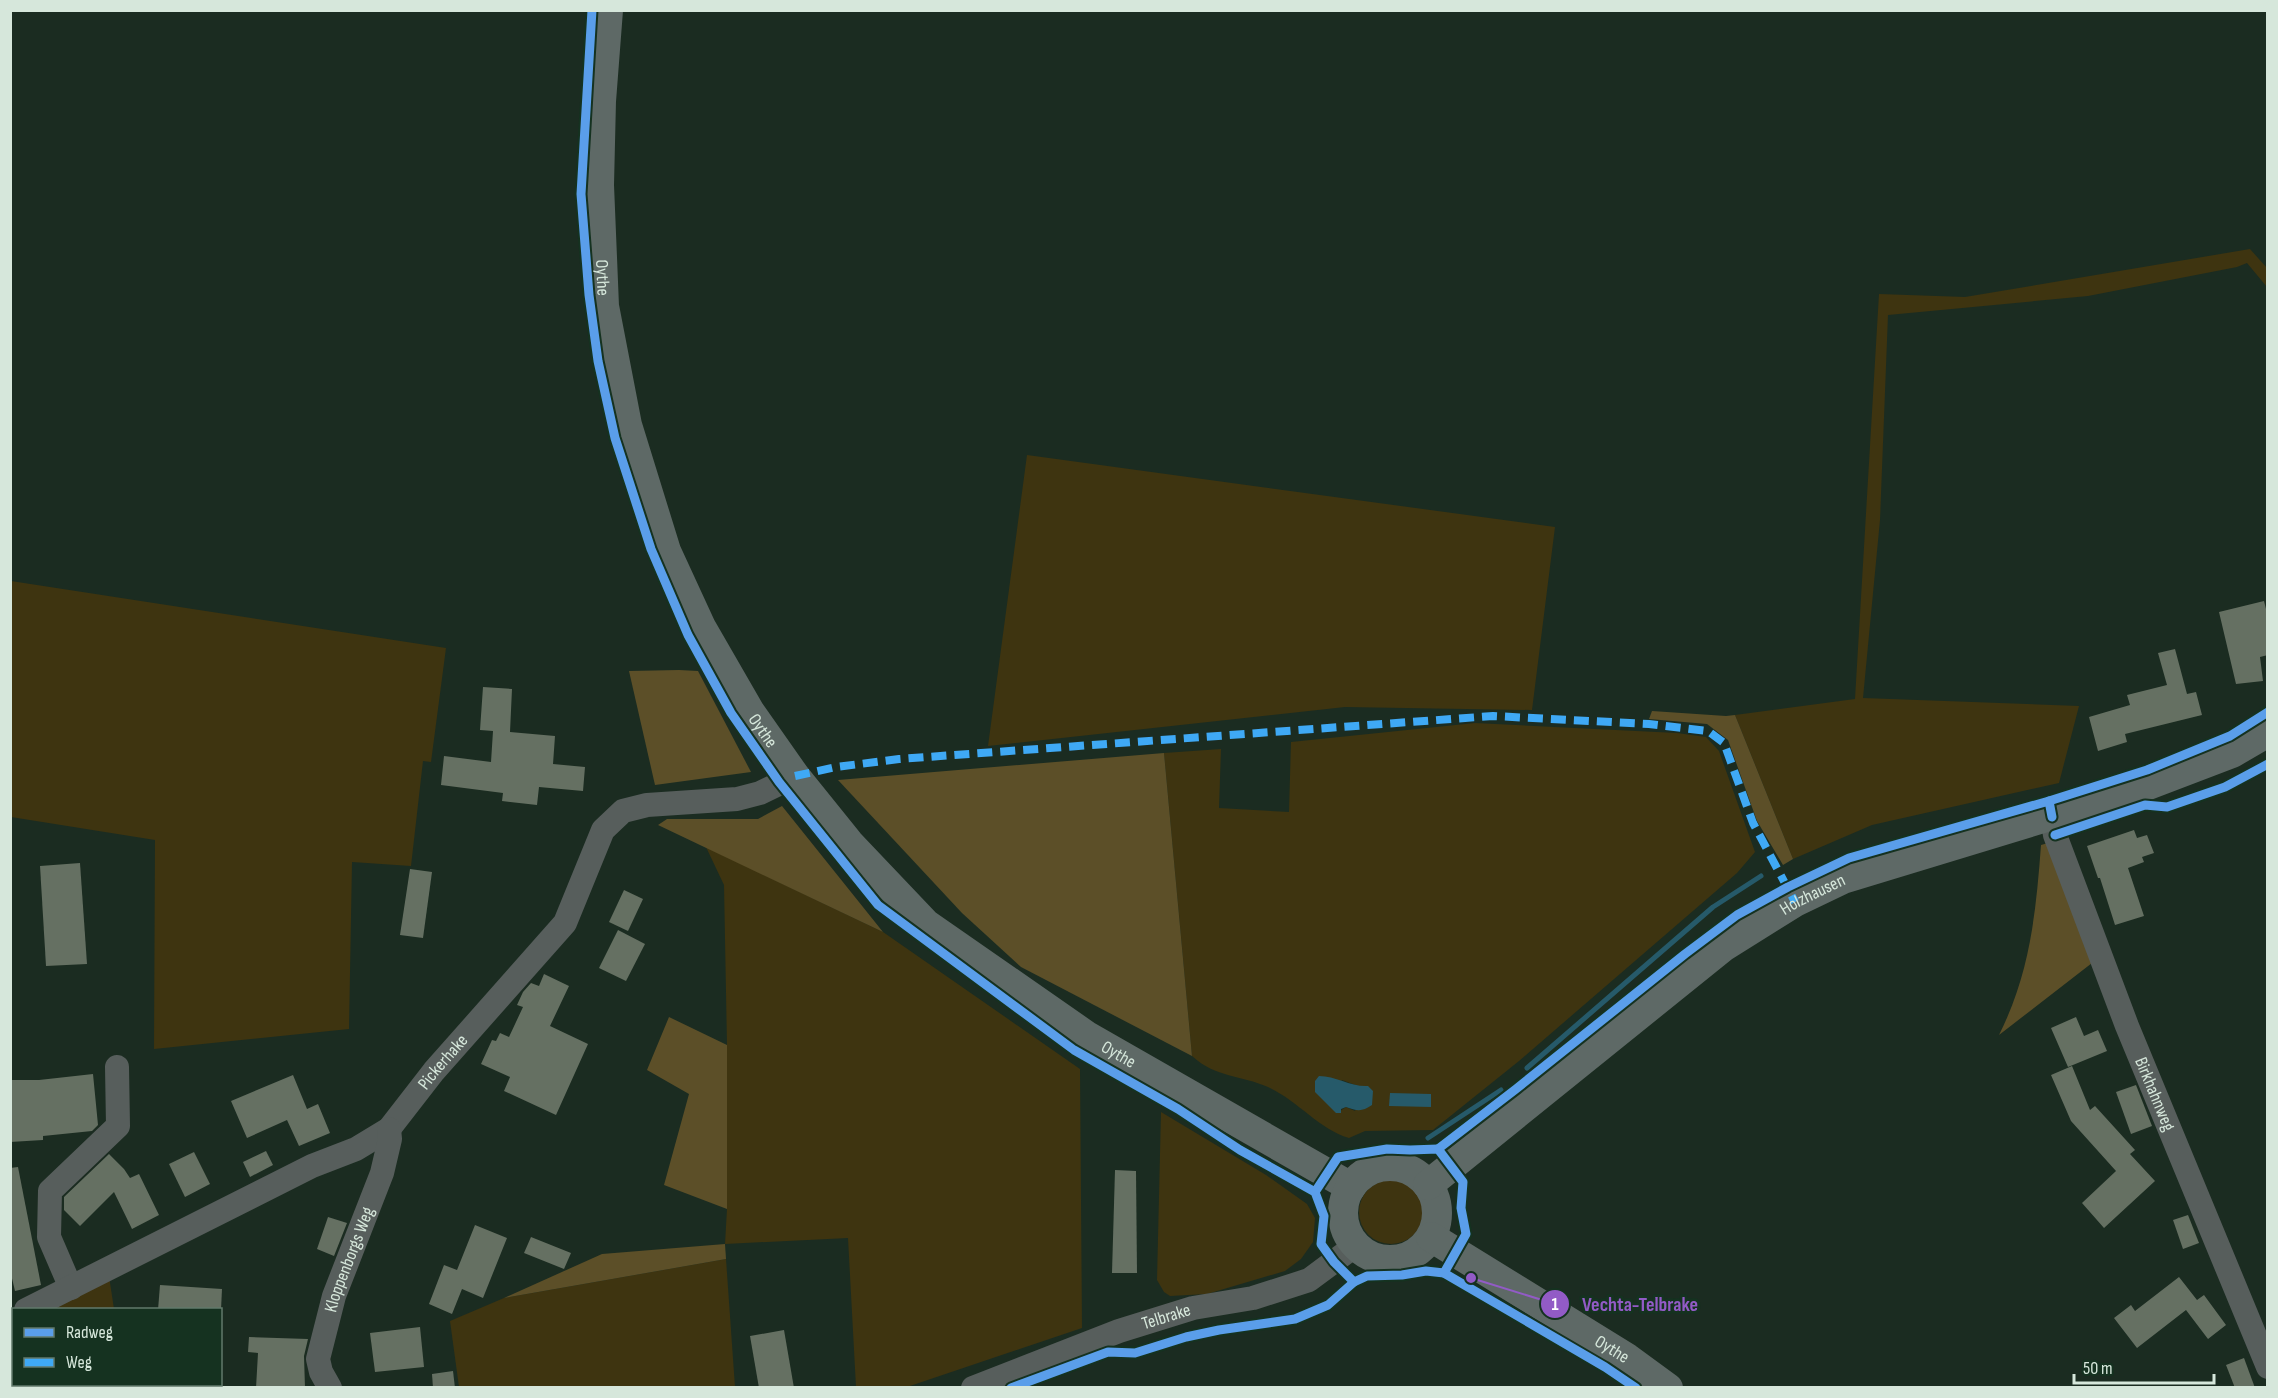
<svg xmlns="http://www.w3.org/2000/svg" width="2278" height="1398" font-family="'Sofia Sans Condensed',sans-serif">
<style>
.green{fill:#3e3410;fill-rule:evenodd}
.forest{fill:#5c4f28}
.water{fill:#265a6a}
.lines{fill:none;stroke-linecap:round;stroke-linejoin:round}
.stream{stroke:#265a6a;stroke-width:5}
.building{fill:#657062}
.minor{stroke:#575e5c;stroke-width:24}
.major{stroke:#5e6966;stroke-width:30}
.quiet{stroke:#3fa9f5;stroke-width:8;stroke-dasharray:15 8;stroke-linecap:butt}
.cycleway-casing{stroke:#153220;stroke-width:13}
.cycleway{stroke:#5a9eea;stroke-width:9}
.labels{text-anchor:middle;stroke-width:6;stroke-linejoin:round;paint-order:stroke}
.street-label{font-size:18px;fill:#d6e7db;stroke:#153220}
.leader{fill:none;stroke:#925bc6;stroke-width:2}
.callout-dot{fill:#925bc6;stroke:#153220;stroke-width:2}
.mark-label{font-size:18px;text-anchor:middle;font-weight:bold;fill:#fff}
.callout-label{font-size:20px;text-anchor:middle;font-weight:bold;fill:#925bc6;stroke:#153220;stroke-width:6;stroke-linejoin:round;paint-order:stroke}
</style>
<rect width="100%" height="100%" fill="#1b2c21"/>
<!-- green -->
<g class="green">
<polygon points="2250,249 2267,268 2267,287 2247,263 2237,267 2088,296 1888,315 1880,520 1863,698 2079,706 2059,783 1872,825 1793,859 1735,715 1855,699 1879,294 1965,297"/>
<polygon points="1027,455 1555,527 1532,710 1345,707 988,746"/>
<polygon points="11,581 446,648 431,762 423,761 411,866 352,862 349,1029 154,1049 155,840 11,817"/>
<path d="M1475,723L1677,733L1706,737L1719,751L1755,852L1737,873L1519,1061L1433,1130L1365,1131L1349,1138C1319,1129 1297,1100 1268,1087C1241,1075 1216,1078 1192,1056L1164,753L1221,749L1219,808L1289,812L1291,742ZM1342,1080L1358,1086H1368L1355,1111L1346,1107L1337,1113L1327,1102Z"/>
<polygon points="706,847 883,932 1080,1069 1082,1328 907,1387 856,1387 848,1238 725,1244 727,1209 727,1045 724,885"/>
<polygon points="1161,1112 1266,1175 1307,1204 1315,1218 1313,1242 1301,1259 1285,1271 1207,1294 1170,1296 1164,1292 1157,1280"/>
<circle cx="1391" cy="1212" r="32"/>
<polygon points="726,1259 735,1387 459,1387 450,1321 504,1298"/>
<polygon points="109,1276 114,1309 45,1309"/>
<polygon points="13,1326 14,1384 125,1384 125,1387 11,1387 10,1327"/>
</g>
<!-- forest -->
<g class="forest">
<polygon points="679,670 698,671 751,772 655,785 629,671"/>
<polygon points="1652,711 1726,716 1735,715 1793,859 1783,865 1757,821 1728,740 1707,724 1649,719"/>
<polygon points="1164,753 1192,1056 1021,967 962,913 838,780"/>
<polygon points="782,806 883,932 658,825 667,819 758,819"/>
<path d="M2048,843L2092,963L1999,1035C2030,973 2036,913 2041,845Z"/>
<polygon points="669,1017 727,1045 727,1209 664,1185 689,1094 647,1070"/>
<polygon points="725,1244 726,1259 504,1298 602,1254"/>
</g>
<!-- water -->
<g class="water">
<path d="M1319,1076C1336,1076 1351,1087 1368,1086L1373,1091L1372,1105C1362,1112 1357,1111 1346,1107L1341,1109V1113H1336L1315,1092V1081Z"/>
<polygon points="1390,1093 1431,1094 1431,1107 1389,1106"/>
</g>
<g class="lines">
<!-- stream -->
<g class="stream">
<polyline points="1527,1068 1713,907 1761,876"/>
<polyline points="1428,1138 1501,1090"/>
</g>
</g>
<!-- building -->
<g class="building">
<polygon points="2264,601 2268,617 2268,655 2260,657 2263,681 2236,684 2219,612"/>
<polygon points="2175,649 2187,694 2196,692 2202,715 2125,734 2127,742 2098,751 2089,717 2130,705 2127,695 2167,685 2158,653"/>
<polygon points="483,687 512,689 510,732 555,736 553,764 585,767 583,791 539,787 537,805 502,801 503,793 441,785 444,756 491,762 493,731 480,730"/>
<polygon points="2134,830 2137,838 2147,835 2154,853 2142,857 2144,862 2128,868 2144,916 2115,925 2100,878 2098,878 2087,846"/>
<polygon points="80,863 87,964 46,966 40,866"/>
<polygon points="410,869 432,872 423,938 400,935"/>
<polygon points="624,890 643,899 628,931 609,922"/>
<polygon points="618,930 645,944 626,981 599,968"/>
<polygon points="544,974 569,986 550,1026 588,1044 556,1115 504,1091 510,1077 481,1064 492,1040 496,1041 500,1033 509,1037 523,1007 517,1005 523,992 531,983 539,986"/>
<polygon points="2076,1017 2084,1036 2098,1030 2107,1051 2068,1067 2051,1028"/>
<polygon points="2072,1066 2090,1110 2095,1106 2135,1150 2130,1154 2155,1181 2104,1228 2082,1203 2116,1171 2071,1121 2051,1075"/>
<polygon points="93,1074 98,1125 92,1131 43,1136 43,1140 10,1142 10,1080 39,1080"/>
<polygon points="293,1075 307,1109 318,1104 330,1133 299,1146 287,1120 247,1138 231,1101"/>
<polygon points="2136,1085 2152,1126 2131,1134 2116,1092"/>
<polygon points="266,1151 273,1165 250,1177 243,1162"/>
<polygon points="194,1152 210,1184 185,1197 169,1164"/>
<polygon points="109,1154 124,1169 130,1178 139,1174 159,1215 132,1229 114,1192 80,1226 64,1210 64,1197"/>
<polygon points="18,1167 41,1285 15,1291 10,1270 10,1168"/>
<polygon points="1115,1170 1136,1171 1137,1273 1112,1273"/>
<polygon points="2188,1215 2199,1243 2183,1249 2173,1220"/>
<polygon points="328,1217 347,1223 334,1256 317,1249"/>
<polygon points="475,1225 507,1238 483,1298 462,1289 452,1314 429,1304 444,1265 457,1270"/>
<polygon points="531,1237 571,1253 564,1269 524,1253"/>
<polygon points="2179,1277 2197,1300 2204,1295 2226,1325 2208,1339 2186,1310 2137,1348 2114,1318 2131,1305 2135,1311"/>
<polygon points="160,1285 222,1289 221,1310 158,1310"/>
<polygon points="420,1327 424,1367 375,1372 370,1333"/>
<polygon points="784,1330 794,1388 759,1388 750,1336"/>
<polygon points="249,1337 308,1339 304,1356 305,1388 256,1388 258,1353 248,1352"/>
<polygon points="2244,1358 2255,1388 2235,1388 2226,1365"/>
<polygon points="453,1371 455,1388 433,1388 432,1374"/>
</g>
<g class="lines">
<!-- minor -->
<g class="minor">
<path id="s1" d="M2052,817L2055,835L2127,1026L2268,1367"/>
<polyline points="71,1288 49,1237 50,1191 118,1126 117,1067"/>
<path id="s2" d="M26,1310L312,1166L356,1149L389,1129L434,1071L565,923L603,830L623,811L647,805L737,799L760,793L795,776"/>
<path id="s3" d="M330,1388L321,1372L318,1359L334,1296L382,1173L390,1139L389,1129"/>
<path id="s4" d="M973,1388L1119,1331L1193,1308L1253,1298L1309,1280L1356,1245"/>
</g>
<!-- major -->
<g class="major">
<path id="s5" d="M608,10L601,101L599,185L604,306L627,425L666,551L701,627L750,712L795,776L849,843L926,924L1087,1036L1351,1187"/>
<circle cx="1390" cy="1213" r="47"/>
<path id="s6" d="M1428,1185L1723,947L1795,902L1843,879L2135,790L2232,753L2268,732"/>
<path id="s7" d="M1431,1237L1627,1358L1668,1388"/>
</g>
<!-- quiet -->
<polyline class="quiet" points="795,776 836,767 899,759 1493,716 1649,724 1708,731 1724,743 1753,823 1795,902"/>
<defs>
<g id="cycleway">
<polyline points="592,10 581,194 589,295 598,361 615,438 651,549 688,635 731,713 779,782 878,905 1074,1050 1178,1109 1240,1150 1315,1192 1324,1216 1321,1244 1334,1262 1354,1282 1367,1276 1402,1275 1426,1271 1444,1273 1605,1367 1636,1388"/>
<polyline points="2049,801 2147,770 2230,736 2268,712"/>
<polyline points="2055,835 2145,805 2167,807 2225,787 2268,764"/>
<polyline points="1438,1149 1516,1089 1685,954 1737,915 1788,887 1849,858 2049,801 2052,817"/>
<polyline points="1315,1192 1338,1157 1387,1149 1410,1150 1438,1149 1463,1182 1461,1208 1466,1234 1444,1273"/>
<polyline points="1011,1388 1108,1352 1135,1353 1186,1337 1219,1330 1295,1319 1328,1305 1354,1282"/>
</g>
</defs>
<!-- cycleway casing -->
<use href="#cycleway" class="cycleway-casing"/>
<!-- cycleway -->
<use href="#cycleway" class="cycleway"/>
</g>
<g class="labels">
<!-- street labels -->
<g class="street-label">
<text dy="6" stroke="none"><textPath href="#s5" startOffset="268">Oythe</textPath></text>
<text dy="6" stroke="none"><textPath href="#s5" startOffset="754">Oythe</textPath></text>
<text dy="6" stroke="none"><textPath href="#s6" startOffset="483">Holzhausen</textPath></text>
<text dy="6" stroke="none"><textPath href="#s5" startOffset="1240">Oythe</textPath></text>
<text dy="6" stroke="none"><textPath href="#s2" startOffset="492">Pickerhake</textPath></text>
<text dy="6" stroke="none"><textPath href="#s1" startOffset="296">Birkhahnweg</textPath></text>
<text dy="6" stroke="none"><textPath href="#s3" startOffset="136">Kloppenborgs Weg</textPath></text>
<text dy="6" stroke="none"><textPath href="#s4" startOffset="206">Telbrake</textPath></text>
<text dy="6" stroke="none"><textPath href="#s7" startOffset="213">Oythe</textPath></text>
</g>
</g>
<!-- callouts -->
<path class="leader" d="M1471 1278L1555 1304"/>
<g class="callout-dot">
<circle cx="1471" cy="1278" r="6"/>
<circle cx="1555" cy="1304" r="15"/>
</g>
<g class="mark-label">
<text x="1555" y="1310">1</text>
</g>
<g class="callout-label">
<text x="1640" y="1311">Vechta-Telbrake</text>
</g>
<!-- border -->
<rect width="2278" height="1398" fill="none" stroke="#d6e7db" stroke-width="24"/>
<!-- legend -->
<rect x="12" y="1308" width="210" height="78" fill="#153220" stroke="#627a6b" stroke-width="1.5"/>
<rect x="24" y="1328" width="30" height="9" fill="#5a9eea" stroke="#627a6b" stroke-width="1.5"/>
<text x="66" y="1338" font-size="18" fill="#d6e7db">Radweg</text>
<rect x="24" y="1358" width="30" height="9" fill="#3fa9f5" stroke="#627a6b" stroke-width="1.5"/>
<text x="66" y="1368" font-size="18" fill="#d6e7db">Weg</text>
<!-- scale -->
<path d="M2074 1374v9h140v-9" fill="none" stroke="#d6e7db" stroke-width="3"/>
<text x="2083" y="1374" font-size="18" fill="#d6e7db" stroke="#153220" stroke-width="4.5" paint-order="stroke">50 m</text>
</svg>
